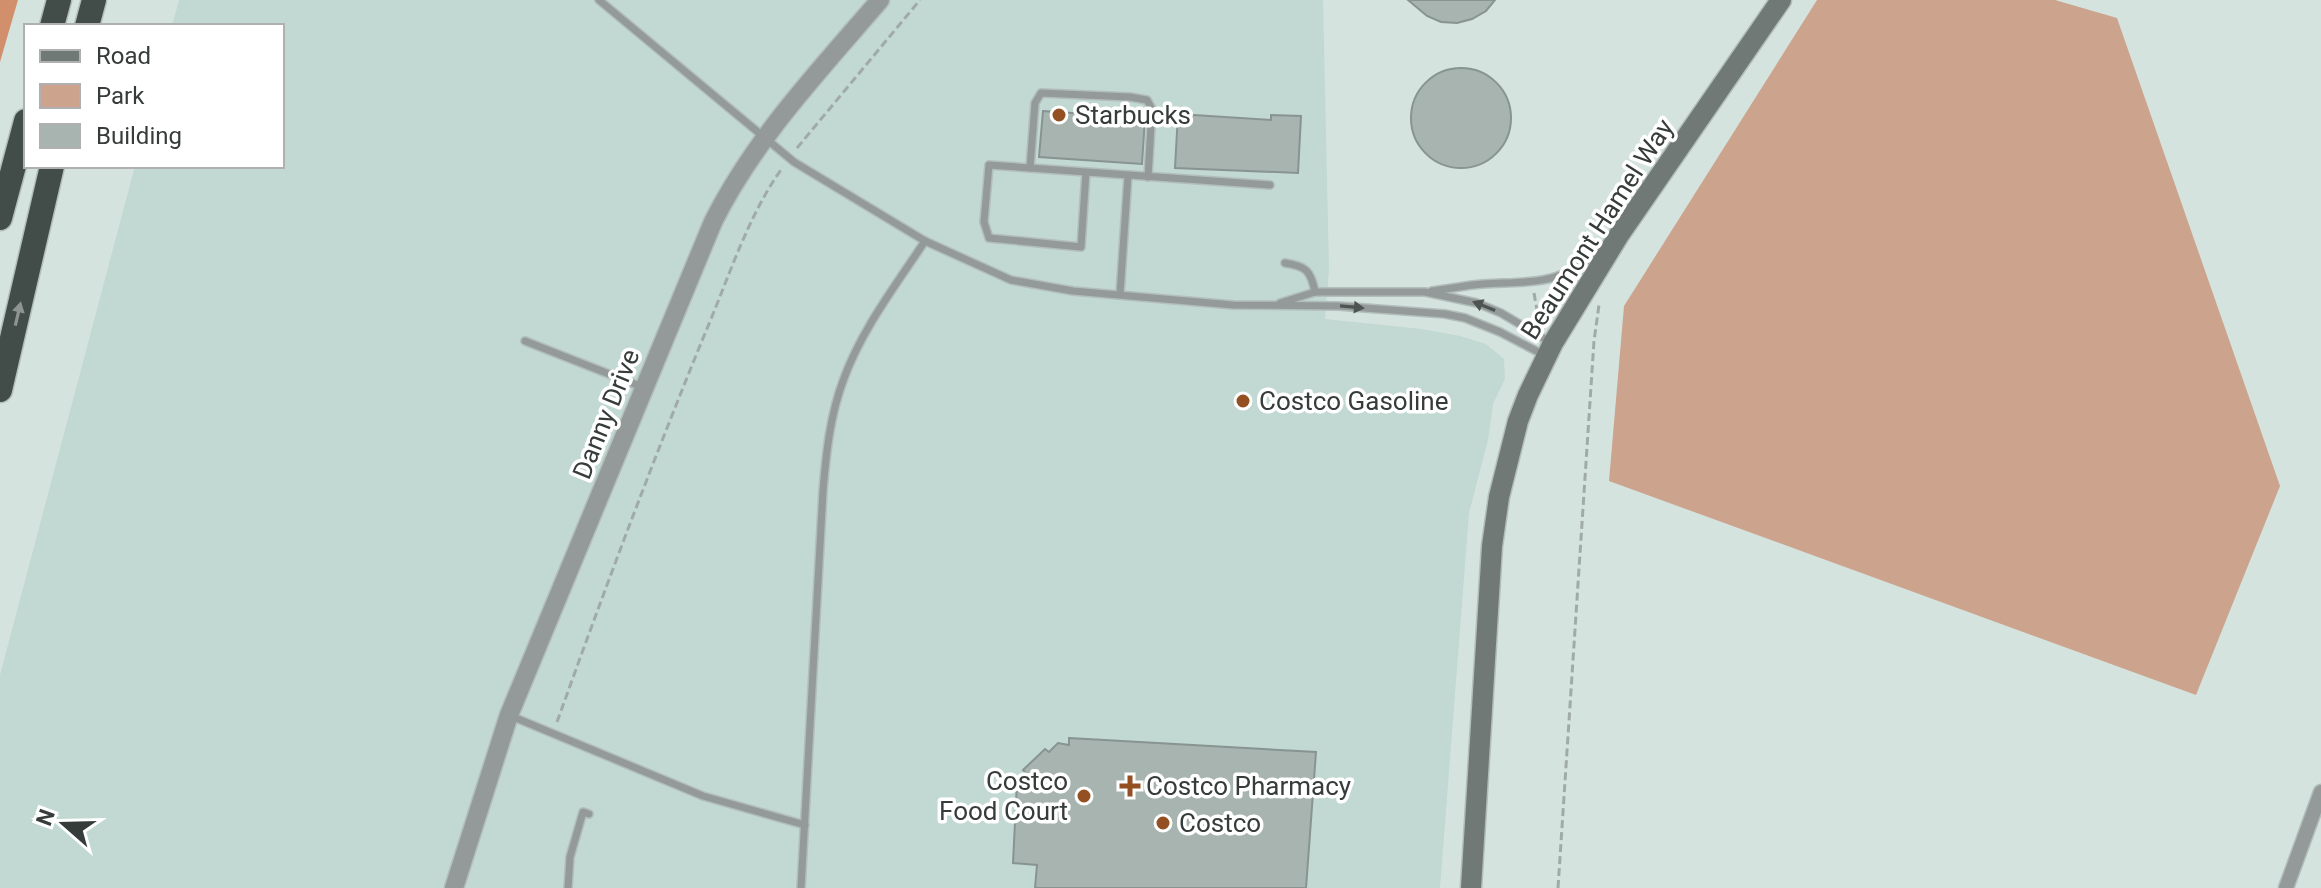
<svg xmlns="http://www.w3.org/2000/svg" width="2321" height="888" font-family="Roboto,sans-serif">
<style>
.built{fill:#c2d8d2}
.green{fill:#cca48e}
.forest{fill:#d1906b}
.building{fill:#a7b4b0;stroke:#879491;stroke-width:2}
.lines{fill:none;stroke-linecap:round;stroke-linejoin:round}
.service-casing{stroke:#b2bebb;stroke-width:10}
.minor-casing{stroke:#b2bebb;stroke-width:17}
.tertiary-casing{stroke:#b2bebb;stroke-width:21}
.secondary-casing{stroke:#b2bebb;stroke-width:23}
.motorway-casing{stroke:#b2bebb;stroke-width:27}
.path{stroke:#a0aba8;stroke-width:3;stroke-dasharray:8 4;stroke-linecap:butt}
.service{stroke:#949a99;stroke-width:7}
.minor{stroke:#949a99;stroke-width:14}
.tertiary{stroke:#949a99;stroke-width:18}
.secondary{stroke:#717977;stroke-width:20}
.motorway{stroke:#424d4a;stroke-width:24}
.oneway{fill:#4e5452}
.oneway2{fill:#8e9492}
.poi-dot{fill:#944f23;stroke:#fff;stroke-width:3}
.labels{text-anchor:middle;stroke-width:7;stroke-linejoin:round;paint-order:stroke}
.poi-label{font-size:26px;fill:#363c3a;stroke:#fff;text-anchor:start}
.street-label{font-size:26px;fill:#363c3a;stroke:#fff}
</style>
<rect width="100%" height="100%" fill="#d5e3df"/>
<!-- built -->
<polygon class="built" points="179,0 1323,0 1329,270 1325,319 1422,329 1460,336 1486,344 1504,359 1505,379 1493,404 1488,440 1469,513 1440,888 0,888 0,675 135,166 282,166 282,26 172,26"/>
<!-- green -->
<polygon class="green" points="1817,0 2055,0 2117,18 2280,486 2196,695 1609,481 1624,306"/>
<!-- forest -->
<polygon class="forest" points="0,0 18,0 0,62"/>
<!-- building -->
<g class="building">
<polygon points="1408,0 1495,0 1486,11 1472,19 1457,23 1441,22 1427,16"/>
<circle cx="1461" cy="118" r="50"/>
<polygon points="1043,111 1145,118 1142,164 1039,157"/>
<polygon points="1178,114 1271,120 1271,115 1301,116 1298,173 1175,168"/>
<polygon points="1069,738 1316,752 1306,888 1035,888 1037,865 1013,863 1017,782 1026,773 1023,770 1045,749 1049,752 1058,743 1069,745"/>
</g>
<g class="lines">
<defs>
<g id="service">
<polyline points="599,0 794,162 925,241 1011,280 1073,291 1233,305 1338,306 1445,314 1465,318 1500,332 1544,355"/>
<polyline points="1030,168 1035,103 1041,93 1130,97 1147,100 1152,109 1148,177"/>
<polyline points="1086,172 1081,247 989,238 984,222 989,165 1270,185"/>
<path d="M1285,263C1306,266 1311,271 1315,292"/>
<path d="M1432,291C1449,289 1466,285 1483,284C1534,281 1560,286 1602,249"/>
<polyline points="1120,294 1128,176"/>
<polyline points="1280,303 1315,292 1425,292 1477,303 1501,313 1550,342"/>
<polyline points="525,341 642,387"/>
<polyline points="511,716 703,796 805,825"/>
<polyline points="568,888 570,857 583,812 589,814"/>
<path d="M801,888L823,491C826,454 830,416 843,381C861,330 896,285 925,241"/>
</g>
<polyline id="minor" points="2286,888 2321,792"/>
<path id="tertiary" d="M454,888L509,715L713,222C755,138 819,71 880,0"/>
<polyline id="secondary" points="1471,888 1492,546 1499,497 1518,421 1528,395 1553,343 1619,235 1781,0"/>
<g id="motorway">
<polyline points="52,26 59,0"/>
<polyline points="87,26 94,0"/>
<polyline points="0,218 26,121"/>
<polyline points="0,390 52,166"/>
</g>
</defs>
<!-- service casing -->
<use href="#service" class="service-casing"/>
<!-- minor casing -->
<use href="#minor" class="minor-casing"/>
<!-- tertiary casing -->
<use href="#tertiary" class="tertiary-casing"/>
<!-- secondary casing -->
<use href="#secondary" class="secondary-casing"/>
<!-- motorway casing -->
<use href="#motorway" class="motorway-casing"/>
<!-- path -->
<g class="path">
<polyline points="797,148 920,0"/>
<polyline points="1534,293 1538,316 1536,321"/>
<path d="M557,722C604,591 653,460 706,331C729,277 748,215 783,167"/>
<polyline points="1558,888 1594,341 1599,305"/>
</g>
<!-- service -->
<use href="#service" class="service"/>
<!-- minor -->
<use href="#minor" class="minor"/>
<!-- tertiary -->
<use href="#tertiary" class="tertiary"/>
<!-- secondary -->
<use href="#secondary" class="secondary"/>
<!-- motorway -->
<use href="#motorway" class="motorway"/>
</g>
<!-- one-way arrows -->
<defs><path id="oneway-solid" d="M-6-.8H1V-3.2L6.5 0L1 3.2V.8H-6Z" transform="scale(2)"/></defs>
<g class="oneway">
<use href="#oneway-solid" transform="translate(1484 306) rotate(-158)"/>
<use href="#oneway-solid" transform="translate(1352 307) rotate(5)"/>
</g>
<use class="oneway2" href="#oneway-solid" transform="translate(18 314) rotate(-77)"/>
<!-- markers -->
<g class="poi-dot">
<circle cx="1059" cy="115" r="8"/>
<circle cx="1243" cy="401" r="8"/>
<path d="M1126 774h8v8h8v8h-8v8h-8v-8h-8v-8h8z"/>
<circle cx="1084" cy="796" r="8"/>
<circle cx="1163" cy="823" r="8"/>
</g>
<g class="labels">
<!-- poi labels -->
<g class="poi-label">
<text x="1075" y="124">Starbucks</text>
<text x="1259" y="410">Costco Gasoline</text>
<text x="1068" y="790" text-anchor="end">Costco<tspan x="1068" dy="30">Food Court</tspan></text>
<text x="1146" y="795">Costco Pharmacy</text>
<text x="1179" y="832">Costco</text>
</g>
<!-- street labels -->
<g class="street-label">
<text transform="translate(1597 229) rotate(-57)" y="9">Beaumont Hamel Way</text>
<text transform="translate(606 414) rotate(-68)" y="9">Danny Drive</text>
</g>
</g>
<!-- legend -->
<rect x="24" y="24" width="260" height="144" fill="#ffffff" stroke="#afb1b0" stroke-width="2"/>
<rect x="40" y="50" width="40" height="12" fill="#717977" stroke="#afb1b0" stroke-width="2"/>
<text x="96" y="64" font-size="24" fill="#363c3a">Road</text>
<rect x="40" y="84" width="40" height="24" fill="#cca48e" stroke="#afb1b0" stroke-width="2"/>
<text x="96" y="104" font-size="24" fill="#363c3a">Park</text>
<rect x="40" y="124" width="40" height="24" fill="#a7b4b0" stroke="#afb1b0" stroke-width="2"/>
<text x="96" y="144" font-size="24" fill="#363c3a">Building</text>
<!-- north arrow -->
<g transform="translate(64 824) rotate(290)" stroke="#ffffff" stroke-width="6" paint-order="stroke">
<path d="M0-6L14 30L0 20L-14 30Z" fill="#363c3a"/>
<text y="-12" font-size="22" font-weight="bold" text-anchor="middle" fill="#363c3a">N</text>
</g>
</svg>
